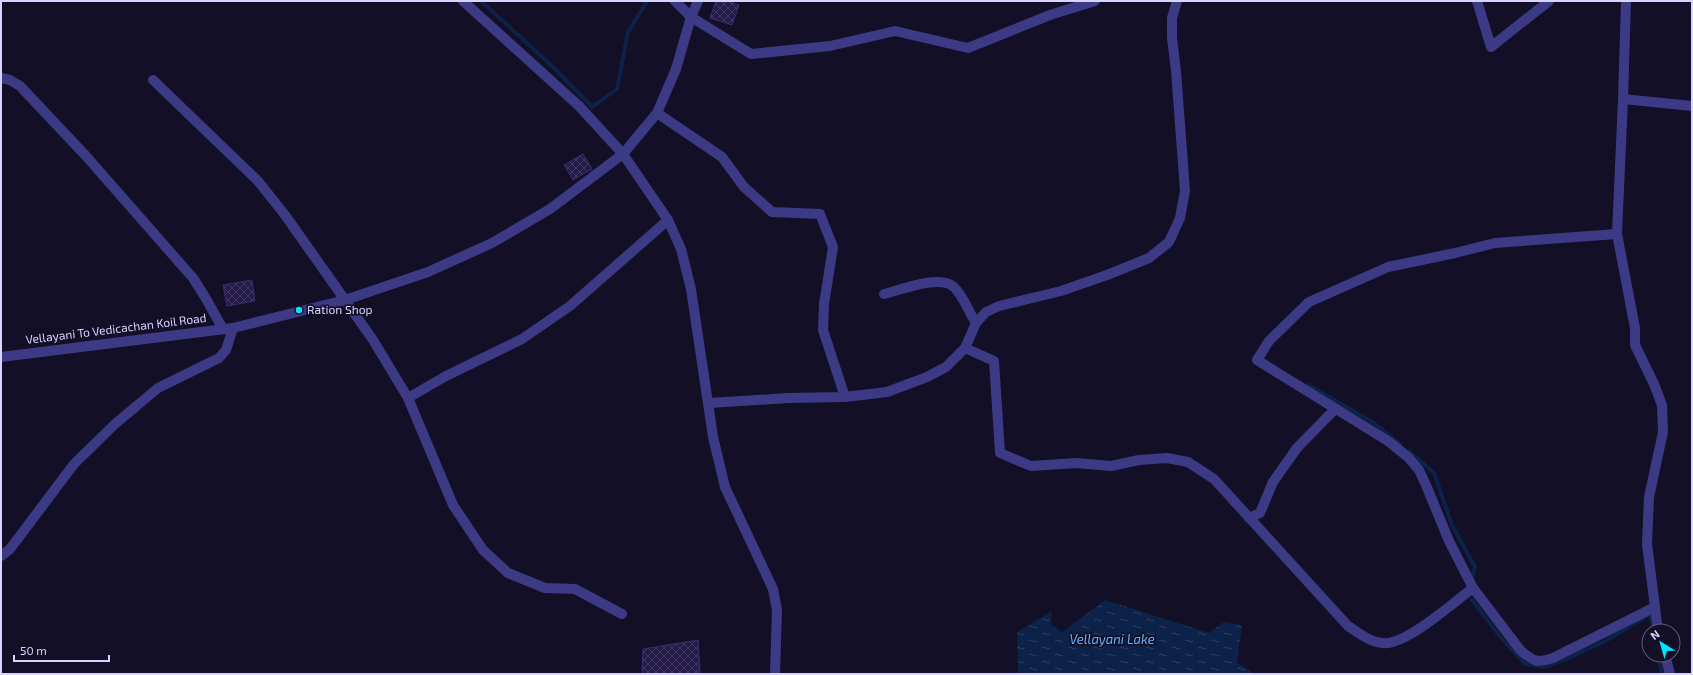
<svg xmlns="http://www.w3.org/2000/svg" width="1693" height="675" font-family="'Exo 2',sans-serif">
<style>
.water{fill:url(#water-ripples)}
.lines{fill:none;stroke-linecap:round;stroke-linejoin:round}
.stream{stroke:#0c2248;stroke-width:4}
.building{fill:url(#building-cross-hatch);stroke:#3b2d73}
.minor{stroke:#3d3a85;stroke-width:10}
.poi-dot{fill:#00e5ff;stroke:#130f26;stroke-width:1.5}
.labels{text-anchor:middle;stroke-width:3.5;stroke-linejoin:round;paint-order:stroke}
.poi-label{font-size:12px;fill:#d9d4ff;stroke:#130f26;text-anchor:start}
.street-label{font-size:12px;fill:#d9d4ff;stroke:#130f26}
.water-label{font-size:13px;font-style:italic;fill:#62b6ff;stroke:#130f26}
</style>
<defs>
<pattern id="water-ripples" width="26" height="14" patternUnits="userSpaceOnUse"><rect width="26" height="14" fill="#0c2248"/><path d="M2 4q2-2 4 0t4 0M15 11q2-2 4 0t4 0" fill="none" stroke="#2f4163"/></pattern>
<pattern id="building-cross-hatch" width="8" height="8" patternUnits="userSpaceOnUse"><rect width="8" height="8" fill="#241b47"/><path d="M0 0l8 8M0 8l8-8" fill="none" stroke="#433b63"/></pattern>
</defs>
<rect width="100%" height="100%" fill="#130f26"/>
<!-- water -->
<polygon class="water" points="1105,600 1209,633 1224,622 1242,625 1237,662 1254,674 1018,674 1017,632 1052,611 1051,624 1062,632"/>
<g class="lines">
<!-- stream -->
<g class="stream">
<polyline points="481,1 555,69 592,107 617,89 628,32 647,1"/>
<polyline points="1308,385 1374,423 1400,444"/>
<polyline points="1409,451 1434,473 1452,525 1475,567 1472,578"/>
<polyline points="1472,600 1501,638 1525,664 1543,667 1569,658 1607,640 1650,614 1653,631"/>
<polyline points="1658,655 1662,674"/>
</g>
</g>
<!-- building -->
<g class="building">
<polygon points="716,1 727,1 739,5 732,25 710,18"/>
<polygon points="583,154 592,169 573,180 564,165"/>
<polygon points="252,280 255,301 227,306 223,285"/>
<polygon points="698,640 700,674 642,674 643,649"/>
</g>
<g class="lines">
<!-- minor -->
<g class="minor">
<polyline points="463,1 579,106 623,154 668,220 681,249 691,289 713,437 725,487 773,589 777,610 775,674"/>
<polyline points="675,1 691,17 751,54 830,46 895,31 968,48 1050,15 1095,1"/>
<polyline points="1477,1 1491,47 1549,1"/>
<polyline points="1626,1 1623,99 1617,234 1635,328 1635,345 1654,384 1662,405 1663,432 1649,497 1647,544 1658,631"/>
<polyline points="1,78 10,80 20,86 86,156 193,278 205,297 223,329"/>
<polyline points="153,80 258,181 285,215 345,300 373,340 408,398 453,505 483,550 508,573 545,588 575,589 622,614"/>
<polyline points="1623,99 1692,106"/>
<polyline points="657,113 722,157 744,187 772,212 820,214 833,247 824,304 823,330 845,397"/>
<path d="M1617,234L1495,243L1455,253L1388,267L1309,302L1269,341L1257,360L1388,441L1408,457L1419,470L1426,485L1449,541L1473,588L1521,651C1535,662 1536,663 1553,658L1655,607"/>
<path d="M884,294C901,290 942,273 955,288C964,298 969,312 976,323"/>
<path d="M965,348L994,361L1000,453L1031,466L1076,463L1111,466L1139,460L1167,458L1188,462L1214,479L1348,626C1359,633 1369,642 1383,643C1405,646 1454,602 1473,588"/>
<polyline points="1,357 233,328 345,300 428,272 492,243 550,209 623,154 657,113 676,69 691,17 698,1"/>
<polyline points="408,398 446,376 522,339 570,306 668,220"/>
<polyline points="709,403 788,398 845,397 887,392 927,377 946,367 965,348 976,323 986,312 999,306 1061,291 1107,275 1149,258 1169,242 1180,218 1185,191 1176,71 1172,38 1172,18 1177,1"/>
<polyline points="1249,518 1260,513 1273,482 1297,448 1335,409"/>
<polyline points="1,556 10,549 74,464 115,424 158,388 219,358 226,350 233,328"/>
<polyline points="1665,655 1670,674"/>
</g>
</g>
<!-- markers -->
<circle class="poi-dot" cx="299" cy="310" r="4"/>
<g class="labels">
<!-- poi labels -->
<g class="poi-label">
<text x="307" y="314">Ration Shop</text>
</g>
<!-- street labels -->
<g class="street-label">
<text transform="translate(116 329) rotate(-7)" y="4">Vellayani To Vedicachan Koil Road</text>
</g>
<!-- water labels -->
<g class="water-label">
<text x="1112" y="644">Vellayani Lake</text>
</g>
</g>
<!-- border -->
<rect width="1693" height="675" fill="none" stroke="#d9d4ff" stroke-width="4"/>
<!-- north arrow -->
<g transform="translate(1661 643) rotate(323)"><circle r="19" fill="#130f26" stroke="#625e7d"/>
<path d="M0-3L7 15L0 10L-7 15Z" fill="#00e5ff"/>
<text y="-6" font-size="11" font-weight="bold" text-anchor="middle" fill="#d9d4ff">N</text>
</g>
<!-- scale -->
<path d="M14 655v6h95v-6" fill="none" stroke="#d9d4ff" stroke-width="2"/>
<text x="20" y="655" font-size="12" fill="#d9d4ff" stroke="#130f26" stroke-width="3" paint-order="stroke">50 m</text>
</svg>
